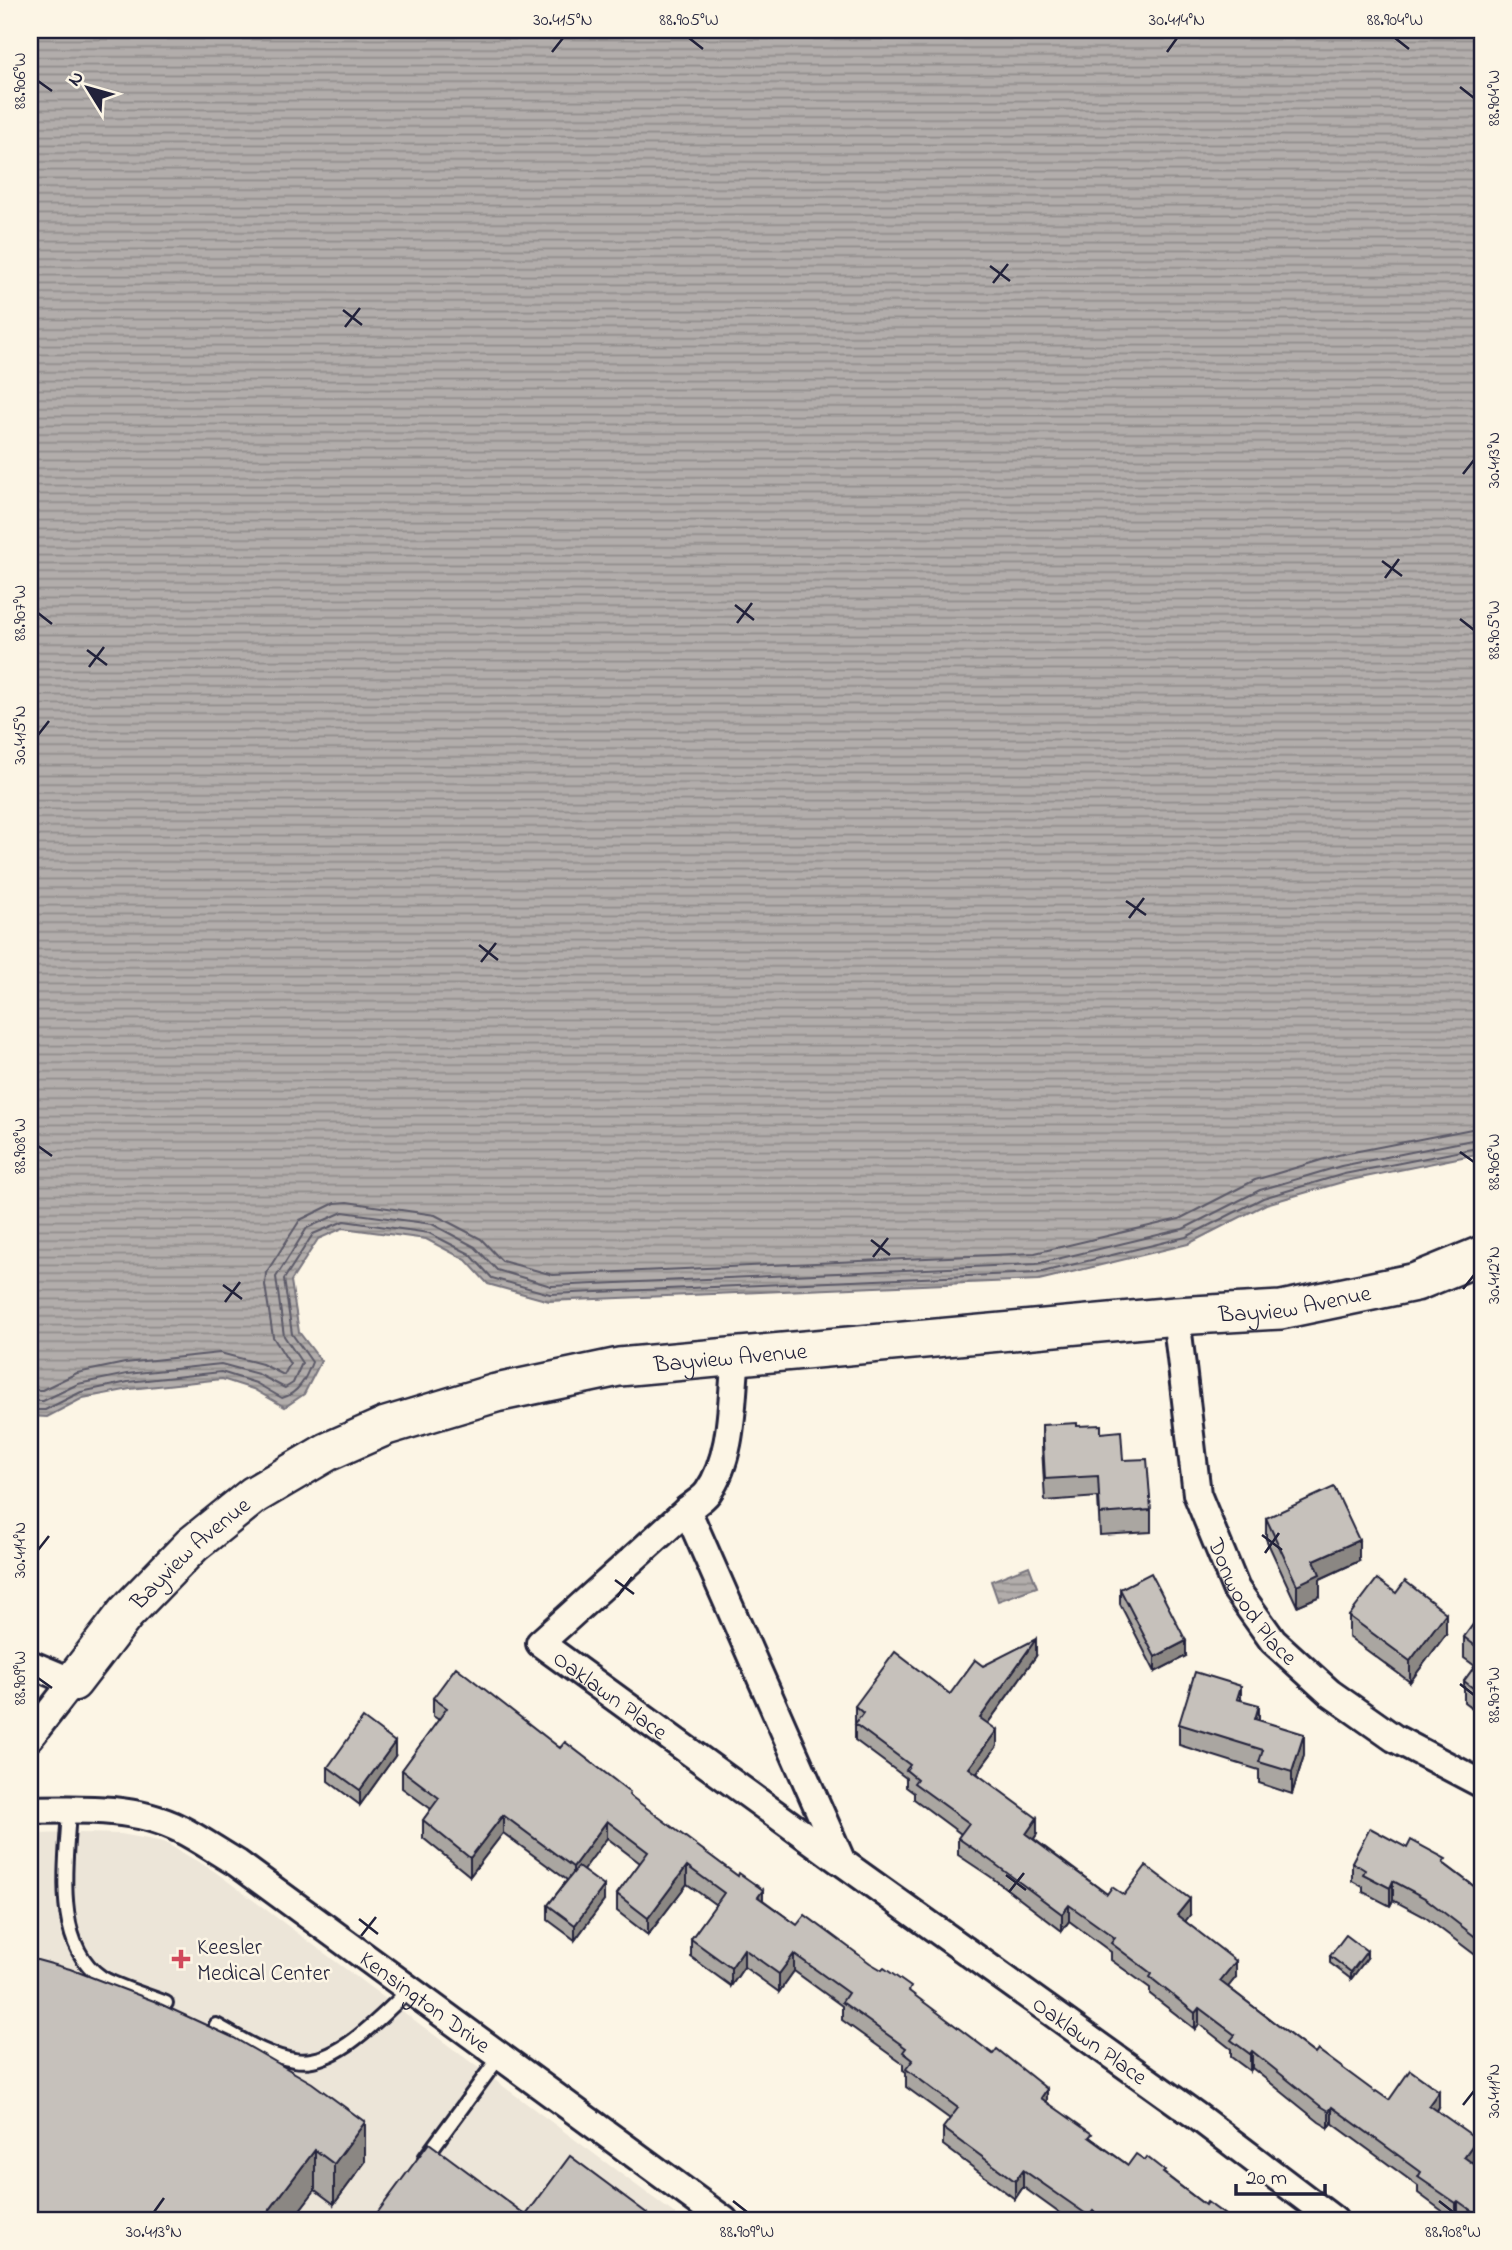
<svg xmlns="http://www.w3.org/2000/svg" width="1512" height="2250" font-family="'Indie Flower',sans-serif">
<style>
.built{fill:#ece5d8}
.water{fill:url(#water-rules);stroke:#78757e;stroke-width:2}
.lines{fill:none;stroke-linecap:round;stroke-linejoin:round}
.shore{stroke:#5c5a68;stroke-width:2}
.lane-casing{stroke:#22223b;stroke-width:18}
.street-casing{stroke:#22223b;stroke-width:32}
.secondary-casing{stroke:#22223b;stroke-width:42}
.lane{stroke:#fcf5e5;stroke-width:12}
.street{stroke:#fcf5e5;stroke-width:26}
.secondary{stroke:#fcf5e5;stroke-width:37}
.wall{fill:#aaa6a1;stroke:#22223b;stroke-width:2}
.shaded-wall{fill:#8b8783;stroke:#22223b;stroke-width:2}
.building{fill:#c6c1bb;stroke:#22223b;stroke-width:2}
.ticks{fill:none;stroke:#22223b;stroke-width:2.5}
.poi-dot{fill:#d1495b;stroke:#fcf5e5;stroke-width:2.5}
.labels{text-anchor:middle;stroke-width:5;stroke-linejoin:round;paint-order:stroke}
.street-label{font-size:23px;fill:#22223b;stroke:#fcf5e5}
.poi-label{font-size:23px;fill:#22223b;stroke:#fcf5e5;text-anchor:start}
.neatline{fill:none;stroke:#22223b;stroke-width:2.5}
.ticks-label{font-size:18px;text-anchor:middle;fill:#22223b}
</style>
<defs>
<pattern id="water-rules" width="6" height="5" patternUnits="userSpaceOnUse" patternTransform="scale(1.75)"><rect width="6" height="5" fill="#b2adab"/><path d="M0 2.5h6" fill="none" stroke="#908c8c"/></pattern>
</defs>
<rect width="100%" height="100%" fill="#fcf5e5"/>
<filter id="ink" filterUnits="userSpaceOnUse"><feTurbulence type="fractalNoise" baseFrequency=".0143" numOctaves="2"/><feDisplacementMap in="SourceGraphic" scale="14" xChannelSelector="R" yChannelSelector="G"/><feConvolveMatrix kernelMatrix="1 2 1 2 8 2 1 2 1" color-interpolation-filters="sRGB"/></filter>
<g filter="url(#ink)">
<!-- built -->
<polygon class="built" points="80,1833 121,1834 164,1842 214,1871 683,2220 30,2220 30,1834"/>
<!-- water -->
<g class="water">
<polygon points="30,30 1482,30 1482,1153 1346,1181 1266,1204 1188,1244 1039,1280 549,1301 488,1284 466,1260 426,1239 343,1228 318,1239 291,1281 299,1332 321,1361 304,1394 285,1407 253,1389 222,1379 130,1389 83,1398 47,1417 30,1416"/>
<polygon points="1029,1566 1037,1587 998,1601 991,1581"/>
</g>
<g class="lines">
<!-- shore -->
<g class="shore">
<polyline points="30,1390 42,1390 77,1373 125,1363 220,1353 262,1364 284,1375 290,1364 273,1337 265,1285 266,1273 300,1220 335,1203 347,1202 435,1215 481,1239 502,1261 553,1275 1035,1253 1179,1219 1255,1180 1338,1155 1482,1127"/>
<polyline points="30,1401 43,1401 78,1384 127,1374 221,1364 258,1374 285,1388 293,1383 302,1363 284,1336 276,1277 307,1228 343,1212 432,1224 475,1247 497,1270 551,1286 1036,1264 1183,1229 1260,1190 1341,1166 1482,1138"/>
<path d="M30,1410H45L81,1392L128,1382L221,1372L256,1383L282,1398C299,1393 306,1378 312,1362L292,1334L284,1279L313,1234L344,1221L429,1233L470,1254L492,1278L550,1294L1038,1273L1186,1237L1263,1198L1344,1174L1482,1147"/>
</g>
<defs>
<g id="lane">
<path d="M69,1809C67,1859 52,1943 101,1977C114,1986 149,1996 166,2003"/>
<path d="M216,2025C240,2038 266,2056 294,2060C336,2068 381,2016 409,1990"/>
<polyline points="425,2158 500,2056"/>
</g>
<g id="street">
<path id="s1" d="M1176,1316L1197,1494L1236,1589L1273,1641L1330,1693L1394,1738L1482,1784"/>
<path id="s2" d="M736,1357C731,1400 734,1455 708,1492C703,1499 694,1504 687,1510L540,1643L840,1861"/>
<path id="s3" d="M687,1510L842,1862L1198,2117L1334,2220"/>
<polyline points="30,1664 73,1682 30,1737"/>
<path id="s4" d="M30,1810C80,1809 135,1806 180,1829C200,1839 218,1852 237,1863L724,2220"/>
</g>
<g id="secondary">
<path id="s5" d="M73,1682L126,1613L192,1545L254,1495L327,1452L386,1426L496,1393L619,1367L1176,1316L1281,1310L1416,1282L1482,1255"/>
</g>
</defs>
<!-- lane casing -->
<use href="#lane" class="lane-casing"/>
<!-- street casing -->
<use href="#street" class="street-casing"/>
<!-- secondary casing -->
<use href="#secondary" class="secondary-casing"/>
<!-- lane -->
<use href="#lane" class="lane"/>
<!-- street -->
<use href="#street" class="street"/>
<!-- secondary -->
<use href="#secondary" class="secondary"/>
</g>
<!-- wall -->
<g class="wall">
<polygon points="1042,1425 1077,1426 1101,1433 1123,1460 1151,1510 1151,1532 1100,1535 1098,1497 1045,1501 1042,1447"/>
<polygon points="1266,1518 1359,1561 1320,1579 1320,1596 1297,1606 1266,1539"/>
<polygon points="1120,1589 1186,1656 1155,1672 1120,1604"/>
<polygon points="1482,1612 1482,1716 1464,1702 1464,1681 1475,1666 1464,1658 1464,1637"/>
<polygon points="1349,1616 1446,1634 1410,1682 1349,1637"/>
<polygon points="1036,1656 988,1723 997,1746 977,1773 1037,1834 1034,1839 1107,1894 1124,1895 1190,1915 1185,1921 1236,1977 1228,1987 1315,2054 1375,2092 1389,2100 1439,2107 1437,2111 1477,2155 1472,2162 1482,2170 1482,2220 1462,2220 1458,2217 1456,2220 1445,2213 1418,2193 1418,2186 1332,2123 1329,2128 1319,2122 1252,2068 1250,2071 1231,2057 1231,2049 1199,2024 1195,2029 1150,1994 1150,1988 1111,1960 1111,1952 1069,1921 1062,1931 991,1877 958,1855 958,1838 961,1834 914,1799 914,1793 906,1787 906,1778 855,1740 855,1706 950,1694 983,1666"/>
<polygon points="433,1698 560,1748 630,1796 763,1900 797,1925 911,1993 1092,2139 1128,2165 1165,2174 1205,2205 1232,2220 1069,2220 1023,2187 1015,2199 943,2145 943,2128 950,2119 906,2087 906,2072 903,2070 903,2064 842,2020 842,2006 794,1971 779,1992 744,1967 731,1986 691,1957 691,1939 716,1905 687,1884 648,1935 617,1911 617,1894 640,1863 607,1838 583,1870 604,1901 575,1940 548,1920 548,1905 567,1880 503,1833 470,1876 423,1838 423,1820 431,1809 402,1788 402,1770 439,1720 433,1716"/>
<polygon points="1241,1700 1259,1720 1304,1755 1292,1794 1259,1783 1259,1770 1179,1745 1179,1724"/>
<polygon points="395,1756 360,1805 328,1781 328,1767"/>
<polygon points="1407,1848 1446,1865 1479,1890 1482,1886 1482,1960 1425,1917 1393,1900 1390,1906 1363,1892 1363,1887 1352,1881 1352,1862"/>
<polygon points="1330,1956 1367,1958 1351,1979 1330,1963"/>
<polygon points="30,1958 365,2162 334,2204 315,2190 292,2220 30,2220"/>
</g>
<!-- shaded-wall -->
<g class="shaded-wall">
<polygon points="1359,1540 1359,1561 1320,1579 1320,1596 1297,1606 1297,1585 1314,1560"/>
<polygon points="1446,1613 1446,1634 1410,1682 1410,1661"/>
<polygon points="1036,1639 1036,1656 980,1734 980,1718"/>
<polygon points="1186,1641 1186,1656 1155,1672 1155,1657"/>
<polygon points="1241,1686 1241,1708 1237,1699"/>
<polygon points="1259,1705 1259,1727 1255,1719"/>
<polygon points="997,1730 997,1746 969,1784 969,1768"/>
<polygon points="1304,1734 1304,1755 1292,1794 1292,1772"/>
<polygon points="395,1742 395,1756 360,1805 360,1790"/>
<polygon points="503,1815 503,1833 470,1876 470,1858"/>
<polygon points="1037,1818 1037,1834 1026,1850 1026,1834"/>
<polygon points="607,1821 607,1838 573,1884 573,1867"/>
<polygon points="687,1866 687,1884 648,1935 648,1918"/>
<polygon points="1393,1881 1393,1900 1390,1906 1390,1888"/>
<polygon points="604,1886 604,1901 575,1940 575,1925"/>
<polygon points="763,1890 763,1907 758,1897"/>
<polygon points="1190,1899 1190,1915 1177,1932 1177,1915"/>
<polygon points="1069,1905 1069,1921 1062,1931 1062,1914"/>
<polygon points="744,1949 744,1967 731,1986 731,1968"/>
<polygon points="1367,1951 1367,1958 1351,1979 1351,1972"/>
<polygon points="794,1954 794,1971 779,1992 779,1974"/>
<polygon points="1236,1961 1236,1977 1220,1997 1220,1981"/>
<polygon points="1199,2008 1199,2024 1195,2029 1195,2013"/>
<polygon points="1252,2051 1252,2068 1250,2071 1250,2054"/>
<polygon points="1047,2089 1047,2107 1041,2098"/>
<polygon points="1439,2091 1439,2107 1429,2122 1429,2105"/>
<polygon points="1332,2107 1332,2123 1329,2128 1329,2111"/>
<polygon points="365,2122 365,2162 334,2204 334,2164"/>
<polygon points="1477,2139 1477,2155 1464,2173 1464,2157"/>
<polygon points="315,2150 315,2190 292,2220 262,2220"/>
<polygon points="1023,2170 1023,2187 1015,2199 1015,2181"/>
<polygon points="1458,2201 1458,2217 1456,2220 1456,2203"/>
<polygon points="1093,2211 1093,2220 1089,2220 1089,2216"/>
</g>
<!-- building -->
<g class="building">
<polygon points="1077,1423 1077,1426 1101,1425 1101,1433 1121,1431 1123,1460 1147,1459 1151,1510 1100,1514 1098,1476 1045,1479 1042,1425"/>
<polygon points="1334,1487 1359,1540 1314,1560 1320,1574 1297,1585 1266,1518"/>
<polygon points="1151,1573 1186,1641 1155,1657 1120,1589"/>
<polygon points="1377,1579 1396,1593 1405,1581 1446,1613 1410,1661 1349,1616"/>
<polygon points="1482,1612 1482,1651 1464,1637"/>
<polygon points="1036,1639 980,1718 997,1730 969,1768 1037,1818 1026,1834 1107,1894 1112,1887 1124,1895 1146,1866 1190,1899 1177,1915 1236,1961 1220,1981 1315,2054 1318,2050 1375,2092 1376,2091 1389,2100 1410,2070 1439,2091 1429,2105 1477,2139 1464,2157 1482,2170 1482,2218 1458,2201 1456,2203 1418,2177 1421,2172 1332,2107 1329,2111 1319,2105 1252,2051 1250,2054 1231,2040 1235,2035 1199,2008 1195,2013 1150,1977 1152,1974 1111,1943 1115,1938 1069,1905 1062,1914 991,1861 958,1838 969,1823 914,1783 917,1779 906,1770 910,1765 855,1724 863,1713 855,1706 895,1652 950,1694 975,1660 983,1666"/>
<polygon points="1482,1656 1482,1695 1464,1681"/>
<polygon points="456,1667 560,1748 565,1742 630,1792 629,1795 738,1876 739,1873 763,1890 758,1897 797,1925 805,1915 870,1963 882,1970 884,1968 911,1987 909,1991 993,2054 997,2049 1047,2089 1041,2098 1092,2134 1089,2137 1128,2165 1136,2154 1145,2160 1147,2157 1165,2171 1163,2173 1205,2205 1207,2202 1232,2220 1105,2220 1093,2211 1089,2216 1023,2170 1015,2181 943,2128 958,2108 906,2069 913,2060 903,2052 906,2048 842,2002 848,1993 794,1954 779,1974 744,1949 731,1968 691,1939 724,1893 687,1866 648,1918 617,1894 648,1852 607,1821 573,1867 503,1815 470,1858 423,1820 439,1798 402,1770 447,1708 433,1698"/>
<polygon points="1195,1672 1241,1686 1237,1699 1259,1705 1255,1719 1304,1734 1292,1772 1259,1762 1263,1750 1179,1724"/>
<polygon points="363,1718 395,1742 360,1790 328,1767"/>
<polygon points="1370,1828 1407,1848 1411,1840 1446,1859 1443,1863 1479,1890 1482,1886 1482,1942 1425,1898 1393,1881 1390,1888 1363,1874 1365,1870 1352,1862"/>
<polygon points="578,1867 604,1886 575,1925 548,1905"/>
<polygon points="1346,1935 1367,1951 1351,1972 1330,1956"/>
<polygon points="30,1958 70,1969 154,2001 234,2038 312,2083 365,2122 334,2164 315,2150 262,2220 125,2220 116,2214 111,2220 30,2220"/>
<polygon points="429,2143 526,2215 570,2156 656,2220 372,2220"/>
</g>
</g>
<!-- ticks -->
<path class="ticks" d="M689,38L703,49M1395,38L1409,49M552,52L563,38M1167,52L1177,38M38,81L52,91M1460,87L1474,98M990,266L1010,281M993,283L1008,264M343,310L362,325M345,327L360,308M1463,474L1474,460M1382,561L1402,576M1385,578L1399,559M735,605L754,620M38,613L52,624M1460,619L1474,630M737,623L752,603M87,650L107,665M89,667L104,647M38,735L49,721M1126,901L1146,915M1129,918L1144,898M479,945L498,960M481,962L496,943M38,1146L52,1156M1460,1152L1474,1162M871,1240L890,1255M873,1257L888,1238M223,1285L242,1299M1463,1289L1474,1275M225,1302L240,1282M1262,1535L1282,1550M38,1550L49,1536M1265,1553L1279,1533M615,1580L634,1594M617,1597L632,1577M38,1678L52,1688M1460,1684L1474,1695M1006,1875L1026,1890M1009,1892L1024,1873M359,1919L378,1934M361,1936L376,1917M1463,2105L1474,2091M733,2201L747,2212M1439,2201L1453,2212M154,2212L164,2198"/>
<!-- markers -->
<path class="poi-dot" d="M177.5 1948.5h7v7h7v7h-7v7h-7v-7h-7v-7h7z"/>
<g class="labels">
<!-- street labels -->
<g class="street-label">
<text dy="8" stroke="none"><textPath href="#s5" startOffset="1330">Bayview Avenue</textPath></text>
<text dy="8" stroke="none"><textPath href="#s5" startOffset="763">Bayview Avenue</textPath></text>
<text dy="8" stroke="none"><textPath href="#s5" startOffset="175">Bayview Avenue</textPath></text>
<text dy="8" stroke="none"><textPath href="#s1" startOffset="301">Donwood Place</textPath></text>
<text dy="8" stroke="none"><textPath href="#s2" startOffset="453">Oaklawn Place</textPath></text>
<text dy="8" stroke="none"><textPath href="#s4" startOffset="453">Kensington Drive</textPath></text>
<text dy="8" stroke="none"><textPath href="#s3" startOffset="690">Oaklawn Place</textPath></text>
</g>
<!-- poi labels -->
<g class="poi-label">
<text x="197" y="1954">Keesler<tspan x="197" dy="26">Medical Center</tspan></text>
</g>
</g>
<!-- margin -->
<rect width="1512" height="2250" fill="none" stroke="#fcf5e5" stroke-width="77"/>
<!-- north arrow -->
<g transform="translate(88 88) rotate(307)" stroke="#fcf5e5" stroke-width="5" paint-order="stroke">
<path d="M0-5L12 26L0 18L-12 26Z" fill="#22223b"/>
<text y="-10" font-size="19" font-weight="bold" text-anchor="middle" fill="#22223b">N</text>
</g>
<!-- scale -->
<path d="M1236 2184v10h89v-10" fill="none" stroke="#22223b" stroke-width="3.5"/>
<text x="1246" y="2184" font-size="21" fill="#22223b" stroke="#fcf5e5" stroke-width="5" paint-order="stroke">20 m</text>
<rect x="38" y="38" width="1436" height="2174" class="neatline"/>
<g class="ticks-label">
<text x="563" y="25">30.415°N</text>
<text x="689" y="25">88.905°W</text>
<text x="1177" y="25">30.414°N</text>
<text x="1395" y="25">88.904°W</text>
<text transform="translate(19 81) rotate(-90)" y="6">88.906°W</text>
<text transform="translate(1493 98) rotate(-90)" y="6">88.904°W</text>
<text transform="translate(1493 460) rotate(-90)" y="6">30.413°N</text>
<text transform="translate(19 613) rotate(-90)" y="6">88.907°W</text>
<text transform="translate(1493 630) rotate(-90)" y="6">88.905°W</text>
<text transform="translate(19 735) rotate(-90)" y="6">30.415°N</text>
<text transform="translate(19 1146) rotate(-90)" y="6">88.908°W</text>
<text transform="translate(1493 1162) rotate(-90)" y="6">88.906°W</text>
<text transform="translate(1493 1275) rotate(-90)" y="6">30.412°N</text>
<text transform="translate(19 1550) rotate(-90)" y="6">30.414°N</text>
<text transform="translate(19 1678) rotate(-90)" y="6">88.909°W</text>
<text transform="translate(1493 1695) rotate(-90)" y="6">88.907°W</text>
<text transform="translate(1493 2091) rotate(-90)" y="6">30.411°N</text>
<text x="154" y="2237">30.413°N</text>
<text x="747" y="2237">88.909°W</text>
<text x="1453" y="2237">88.908°W</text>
</g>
</svg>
